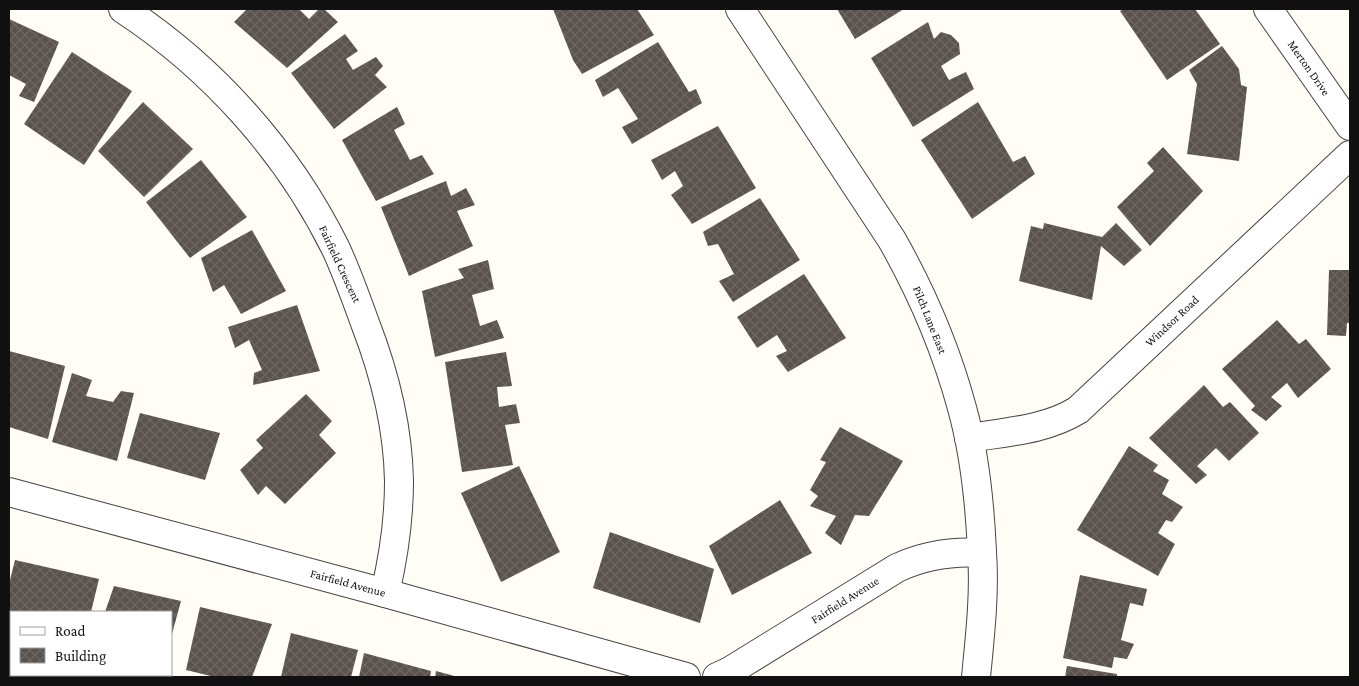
<svg xmlns="http://www.w3.org/2000/svg" width="1359" height="686" font-family="'Crimson Pro',serif">
<style>
.building{fill:url(#building-cross-hatch)}
.lines{fill:none;stroke-linecap:round;stroke-linejoin:round}
.minor-casing{stroke:#444;stroke-width:30}
.tertiary-casing{stroke:#444;stroke-width:30}
.minor{stroke:#fff;stroke-width:28}
.tertiary{stroke:#fff;stroke-width:28}
.labels{text-anchor:middle;stroke-width:5;stroke-linejoin:round;paint-order:stroke}
.street-label{font-size:12px;fill:#111;stroke:#fff}
</style>
<defs>
<pattern id="building-cross-hatch" width="8" height="8" patternUnits="userSpaceOnUse" patternTransform="scale(1.25)"><rect width="8" height="8" fill="#5a524d"/><path d="M0 0l8 8M0 8l8-8" fill="none" stroke="#6d6662"/></pattern>
</defs>
<rect width="100%" height="100%" fill="#fffdf5"/>
<!-- building -->
<g class="building">
<polygon points="247,9 299,9 309,19 319,9 324,9 338,22 287,68 234,22"/>
<polygon points="553,9 637,9 654,35 582,74 573,60"/>
<polygon points="837,9 904,9 855,39"/>
<polygon points="1124,9 1195,9 1220,44 1167,80 1120,11"/>
<polygon points="9,19 59,42 34,102 19,96 26,84 9,75"/>
<polygon points="928,22 934,39 941,32 951,35 959,43 960,54 941,66 949,80 966,72 974,89 913,127 871,58"/>
<polygon points="345,34 358,51 346,59 353,70 376,57 383,66 375,75 387,87 334,129 291,73"/>
<polygon points="658,42 689,92 696,89 702,103 632,144 622,127 638,119 618,88 603,97 595,80"/>
<polygon points="1222,46 1239,69 1241,85 1247,87 1239,161 1187,154 1197,84 1189,70"/>
<polygon points="72,52 132,91 84,165 24,124"/>
<polygon points="143,102 193,149 144,197 98,151"/>
<polygon points="978,102 1013,162 1025,156 1035,174 972,219 921,140"/>
<polygon points="397,107 405,124 394,130 410,160 422,155 434,174 376,201 342,140"/>
<polygon points="718,126 756,188 692,224 671,195 683,186 675,171 662,180 651,160"/>
<polygon points="1163,147 1203,191 1150,246 1117,207 1154,171 1147,163"/>
<polygon points="201,160 247,217 190,258 146,202"/>
<polygon points="446,181 451,196 466,188 475,205 457,211 473,246 409,276 381,207"/>
<polygon points="760,198 800,260 733,302 719,281 734,274 718,244 708,246 703,232"/>
<polygon points="1044,223 1102,237 1116,223 1142,250 1124,266 1101,246 1092,300 1019,281 1031,226 1043,229"/>
<polygon points="252,230 286,291 241,314 224,285 213,292 201,258"/>
<polygon points="488,260 494,289 472,295 480,326 497,320 504,338 435,357 422,291 464,278 458,269"/>
<polygon points="1329,270 1350,270 1350,323 1347,323 1346,336 1327,335"/>
<polygon points="804,274 846,338 788,372 776,356 787,351 777,335 757,348 737,317"/>
<polygon points="297,305 320,371 253,385 254,373 262,370 249,340 235,348 228,327"/>
<polygon points="1277,320 1299,344 1306,339 1331,369 1298,398 1287,383 1271,397 1282,406 1266,421 1251,410 1255,406 1222,369"/>
<polygon points="9,351 65,366 48,439 9,427"/>
<polygon points="506,352 512,386 497,387 499,407 516,404 520,423 505,425 513,465 462,472 445,362"/>
<polygon points="72,373 92,380 86,396 113,402 121,391 134,393 117,461 52,442"/>
<polygon points="1204,385 1223,407 1230,402 1259,433 1229,461 1216,448 1197,466 1207,475 1196,484 1149,438"/>
<polygon points="306,394 332,421 319,435 336,453 285,504 266,486 258,495 240,470 263,448 256,440"/>
<polygon points="140,413 220,433 205,480 127,458"/>
<polygon points="840,427 903,461 869,516 855,515 841,545 825,533 836,516 810,506 818,496 810,490 826,462 820,460"/>
<polygon points="1129,446 1158,465 1153,471 1169,480 1162,494 1183,507 1172,522 1166,520 1158,533 1175,544 1158,576 1077,530"/>
<polygon points="519,466 560,552 501,582 461,493"/>
<polygon points="780,500 812,553 732,595 709,546"/>
<polygon points="610,532 714,569 700,623 593,588"/>
<polygon points="15,560 99,579 91,612 11,612 11,618 9,617 9,584"/>
<polygon points="1080,575 1147,589 1143,606 1130,603 1121,640 1134,644 1127,659 1114,657 1112,668 1063,658"/>
<polygon points="114,586 181,601 172,634 171,612 105,612"/>
<polygon points="200,607 272,624 252,677 215,677 186,670"/>
<polygon points="291,633 358,650 351,677 281,677"/>
<polygon points="364,653 431,671 430,677 359,677"/>
<polygon points="1067,666 1117,674 1117,677 1065,677"/>
<polygon points="436,671 458,677 435,677"/>
</g>
<g class="lines">
<defs>
<g id="minor">
<path d="M123,9C213,68 288,152 336,249C347,273 356,298 365,323C384,372 398,427 399,481C399,519 394,555 385,593"/>
<polyline points="1268,9 1350,126"/>
<path d="M969,438C1005,432 1046,430 1078,410L1350,155"/>
<polyline points="9,492 385,593 686,677"/>
<path d="M717,677L730,671L897,568C925,555 952,551 982,553"/>
</g>
<path id="tertiary" d="M740,9L892,240C922,293 946,349 962,408C974,451 980,507 982,552C985,593 980,636 976,677"/>
</defs>
<!-- minor casing -->
<use href="#minor" class="minor-casing"/>
<!-- tertiary casing -->
<use href="#tertiary" class="tertiary-casing"/>
<!-- minor -->
<use href="#minor" class="minor"/>
<!-- tertiary -->
<use href="#tertiary" class="tertiary"/>
</g>
<g class="labels">
<!-- street labels -->
<g class="street-label">
<text transform="translate(1309 68) rotate(55)" y="4">Merton Drive</text>
<text transform="translate(340 264) rotate(65)" y="4">Fairfield Crescent</text>
<text transform="translate(930 320) rotate(68)" y="4">Pilch Lane East</text>
<text transform="translate(1172 321) rotate(-43)" y="4">Windsor Road</text>
<text transform="translate(348 583) rotate(15)" y="4">Fairfield Avenue</text>
<text transform="translate(845 600) rotate(-32)" y="4">Fairfield Avenue</text>
</g>
</g>
<!-- border -->
<rect width="1359" height="686" fill="none" stroke="#111111" stroke-width="20"/>
<!-- legend -->
<rect x="10" y="611" width="162" height="65" fill="#ffffff" stroke="#a0a0a0"/>
<rect x="20" y="627" width="25" height="8" fill="#ffffff" stroke="#a0a0a0"/>
<text x="55" y="636" font-size="15" fill="#111111">Road</text>
<rect x="20" y="648" width="25" height="15" fill="url(#building-cross-hatch)" stroke="#a0a0a0"/>
<text x="55" y="661" font-size="15" fill="#111111">Building</text>
</svg>
